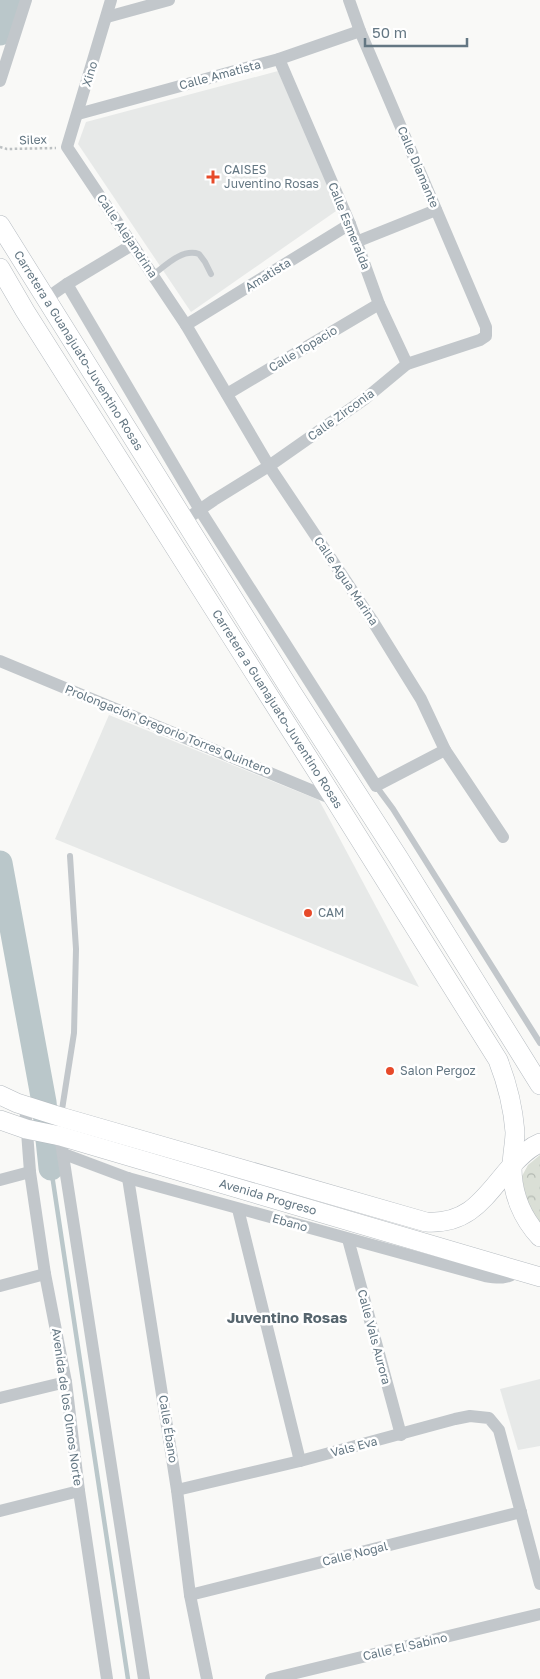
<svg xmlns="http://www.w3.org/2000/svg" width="540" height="1679" font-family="'Golos Text',sans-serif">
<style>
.built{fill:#e7e9e8}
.forest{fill:url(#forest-crowns)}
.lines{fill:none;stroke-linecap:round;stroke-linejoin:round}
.stream{stroke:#bac7ca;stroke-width:4.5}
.river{stroke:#bac7ca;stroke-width:25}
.secondary-casing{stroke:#b5bbc0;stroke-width:20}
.path{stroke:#bcc0c2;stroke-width:2.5;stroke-dasharray:2.5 2.5;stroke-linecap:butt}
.service{stroke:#c2c7cb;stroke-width:6}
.minor{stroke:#c2c7cb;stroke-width:12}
.secondary{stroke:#fff;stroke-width:19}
.poi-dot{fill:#e74a2a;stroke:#fff;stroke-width:2}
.labels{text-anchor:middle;stroke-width:5;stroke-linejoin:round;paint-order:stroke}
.street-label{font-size:12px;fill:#647783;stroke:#fff}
.poi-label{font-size:12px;fill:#647783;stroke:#fff;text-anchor:start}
.quarter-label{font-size:15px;font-weight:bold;fill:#56656e;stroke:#fff}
</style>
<defs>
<pattern id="forest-crowns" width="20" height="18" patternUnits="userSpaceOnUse" patternTransform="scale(1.25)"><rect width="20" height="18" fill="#dadfd6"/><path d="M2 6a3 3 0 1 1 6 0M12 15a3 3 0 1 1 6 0" fill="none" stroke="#b4bab3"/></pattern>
</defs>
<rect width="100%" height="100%" fill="#f9f9f7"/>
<!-- built -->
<g class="built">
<polygon points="278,71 339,209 191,312 78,144 86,122"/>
<polygon points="109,715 319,800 419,987 55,839"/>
<polygon points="540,1379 540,1446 518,1450 500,1389"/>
</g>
<!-- forest -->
<polygon class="forest" points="540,1155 540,1228 526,1206 522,1176 528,1165"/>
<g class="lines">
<!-- stream -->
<polyline class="stream" points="51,1168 128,1679"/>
<!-- river -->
<g class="river">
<polyline points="0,33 11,0"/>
<polyline points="0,863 44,1102 51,1168"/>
</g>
<defs>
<g id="secondary">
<path id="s1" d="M0,225L291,691L398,857L540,1085"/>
<path id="s2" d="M0,268L25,311L335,800L498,1060C507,1083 513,1106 515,1132C515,1143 512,1155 512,1167C512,1193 522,1218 540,1237"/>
<path d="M0,1095L17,1103L61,1117L426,1222C473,1225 487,1192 515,1162C523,1154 530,1147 540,1143"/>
<path id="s3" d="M0,1120L26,1129L60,1136L540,1277"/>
</g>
</defs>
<!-- secondary casing -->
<use href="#secondary" class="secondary-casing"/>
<!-- path -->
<polyline class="path" points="0,147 7,149 56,148"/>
<!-- service -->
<g class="service">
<path d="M153,275C165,266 182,248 199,254L205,262L211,274"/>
<polyline points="376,786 393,809 540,1043"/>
<polyline points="61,1116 74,1033 76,949 70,856"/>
</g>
<!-- minor -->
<g class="minor">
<polyline points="111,0 67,147 186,325 269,466 372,620 421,699 445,750 503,837"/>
<polyline points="107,17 169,0"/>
<polyline points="279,59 350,224 379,304 407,364"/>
<polyline points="0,81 26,0"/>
<polyline points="78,114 279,59 360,31"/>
<polyline points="356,242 436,210"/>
<polyline points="67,284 200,510 376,786 445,750"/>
<polyline points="47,298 67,284 132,245"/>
<polyline points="186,325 350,224"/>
<polyline points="227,394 379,304"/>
<polyline points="185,520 214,500 269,466 366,398 407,364 480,340 486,336 486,327 360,31 349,0"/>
<polyline points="0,661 335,800"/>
<polyline points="25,1105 30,1172 45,1274 66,1382 79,1491 107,1679"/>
<polyline points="60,1130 60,1136 144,1679"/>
<path d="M64,1154L128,1178L485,1276C496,1278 510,1280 517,1270"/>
<polyline points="128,1178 177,1490 190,1595 207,1679"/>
<polyline points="0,1180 30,1172"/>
<polyline points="238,1209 300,1461"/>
<polyline points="348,1239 401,1435"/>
<polyline points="0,1286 45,1274"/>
<polyline points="0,1398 66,1382"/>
<polyline points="177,1490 300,1461 455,1419 470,1416 489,1418 499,1430 540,1584"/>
<polyline points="0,1511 79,1491"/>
<polyline points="190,1595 521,1512"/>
<polyline points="271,1679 540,1614"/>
</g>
<!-- secondary -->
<use href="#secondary" class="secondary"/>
</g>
<!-- markers -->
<g class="poi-dot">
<path d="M210.5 169.5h5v5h5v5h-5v5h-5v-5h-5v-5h5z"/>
<circle cx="308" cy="913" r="5"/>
<circle cx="390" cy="1071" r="5"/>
</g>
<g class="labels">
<!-- street labels -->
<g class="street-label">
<text transform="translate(90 74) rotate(-73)" y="4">Xino</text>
<text transform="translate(220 75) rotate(-15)" y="4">Calle Amatista</text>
<text transform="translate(33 140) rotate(-2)" y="4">Silex</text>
<text transform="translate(418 167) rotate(67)" y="4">Calle Diamante</text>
<text transform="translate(349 226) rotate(68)" y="4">Calle Esmeralda</text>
<text transform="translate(127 236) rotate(56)" y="4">Calle Alejandrina</text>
<text transform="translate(268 275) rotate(-32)" y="4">Amatista</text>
<text transform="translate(303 349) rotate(-31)" y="4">Calle Topacio</text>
<text dy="4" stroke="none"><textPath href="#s1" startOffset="148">Carretera a Guanajuato-Juventino Rosas</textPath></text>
<text transform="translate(341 415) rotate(-36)" y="4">Calle Zirconia</text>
<text transform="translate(346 581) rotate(56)" y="4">Calle Agua Marina</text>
<text dy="4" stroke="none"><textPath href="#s2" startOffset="521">Carretera a Guanajuato-Juventino Rosas</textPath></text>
<text transform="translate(168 730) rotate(22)" y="4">Prolongación Gregorio Torres Quintero</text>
<text dy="4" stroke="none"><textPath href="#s3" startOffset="279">Avenida Progreso</textPath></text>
<text transform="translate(290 1223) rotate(16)" y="4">Ebano</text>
<text transform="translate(374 1337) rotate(75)" y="4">Calle Vals Aurora</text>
<text transform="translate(67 1407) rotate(82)" y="4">Avenida de los Olmos Norte</text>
<text transform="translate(168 1429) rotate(81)" y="4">Calle Ébano</text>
<text transform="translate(354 1447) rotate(-15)" y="4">Vals Eva</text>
<text transform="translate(355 1554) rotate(-14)" y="4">Calle Nogal</text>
<text transform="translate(405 1647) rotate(-13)" y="4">Calle El Sabino</text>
</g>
<!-- poi labels -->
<g class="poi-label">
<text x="224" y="174">CAISES<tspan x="224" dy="14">Juventino Rosas</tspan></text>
<text x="318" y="917">CAM</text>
<text x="400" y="1075">Salon Pergoz</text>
</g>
<!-- quarter labels -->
<g class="quarter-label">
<text x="287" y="1323">Juventino Rosas</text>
</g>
</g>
<!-- scale -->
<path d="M365 38v8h102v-8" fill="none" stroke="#647783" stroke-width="2.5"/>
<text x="372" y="38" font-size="15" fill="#647783" stroke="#ffffff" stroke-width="4" paint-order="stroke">50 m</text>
</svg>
